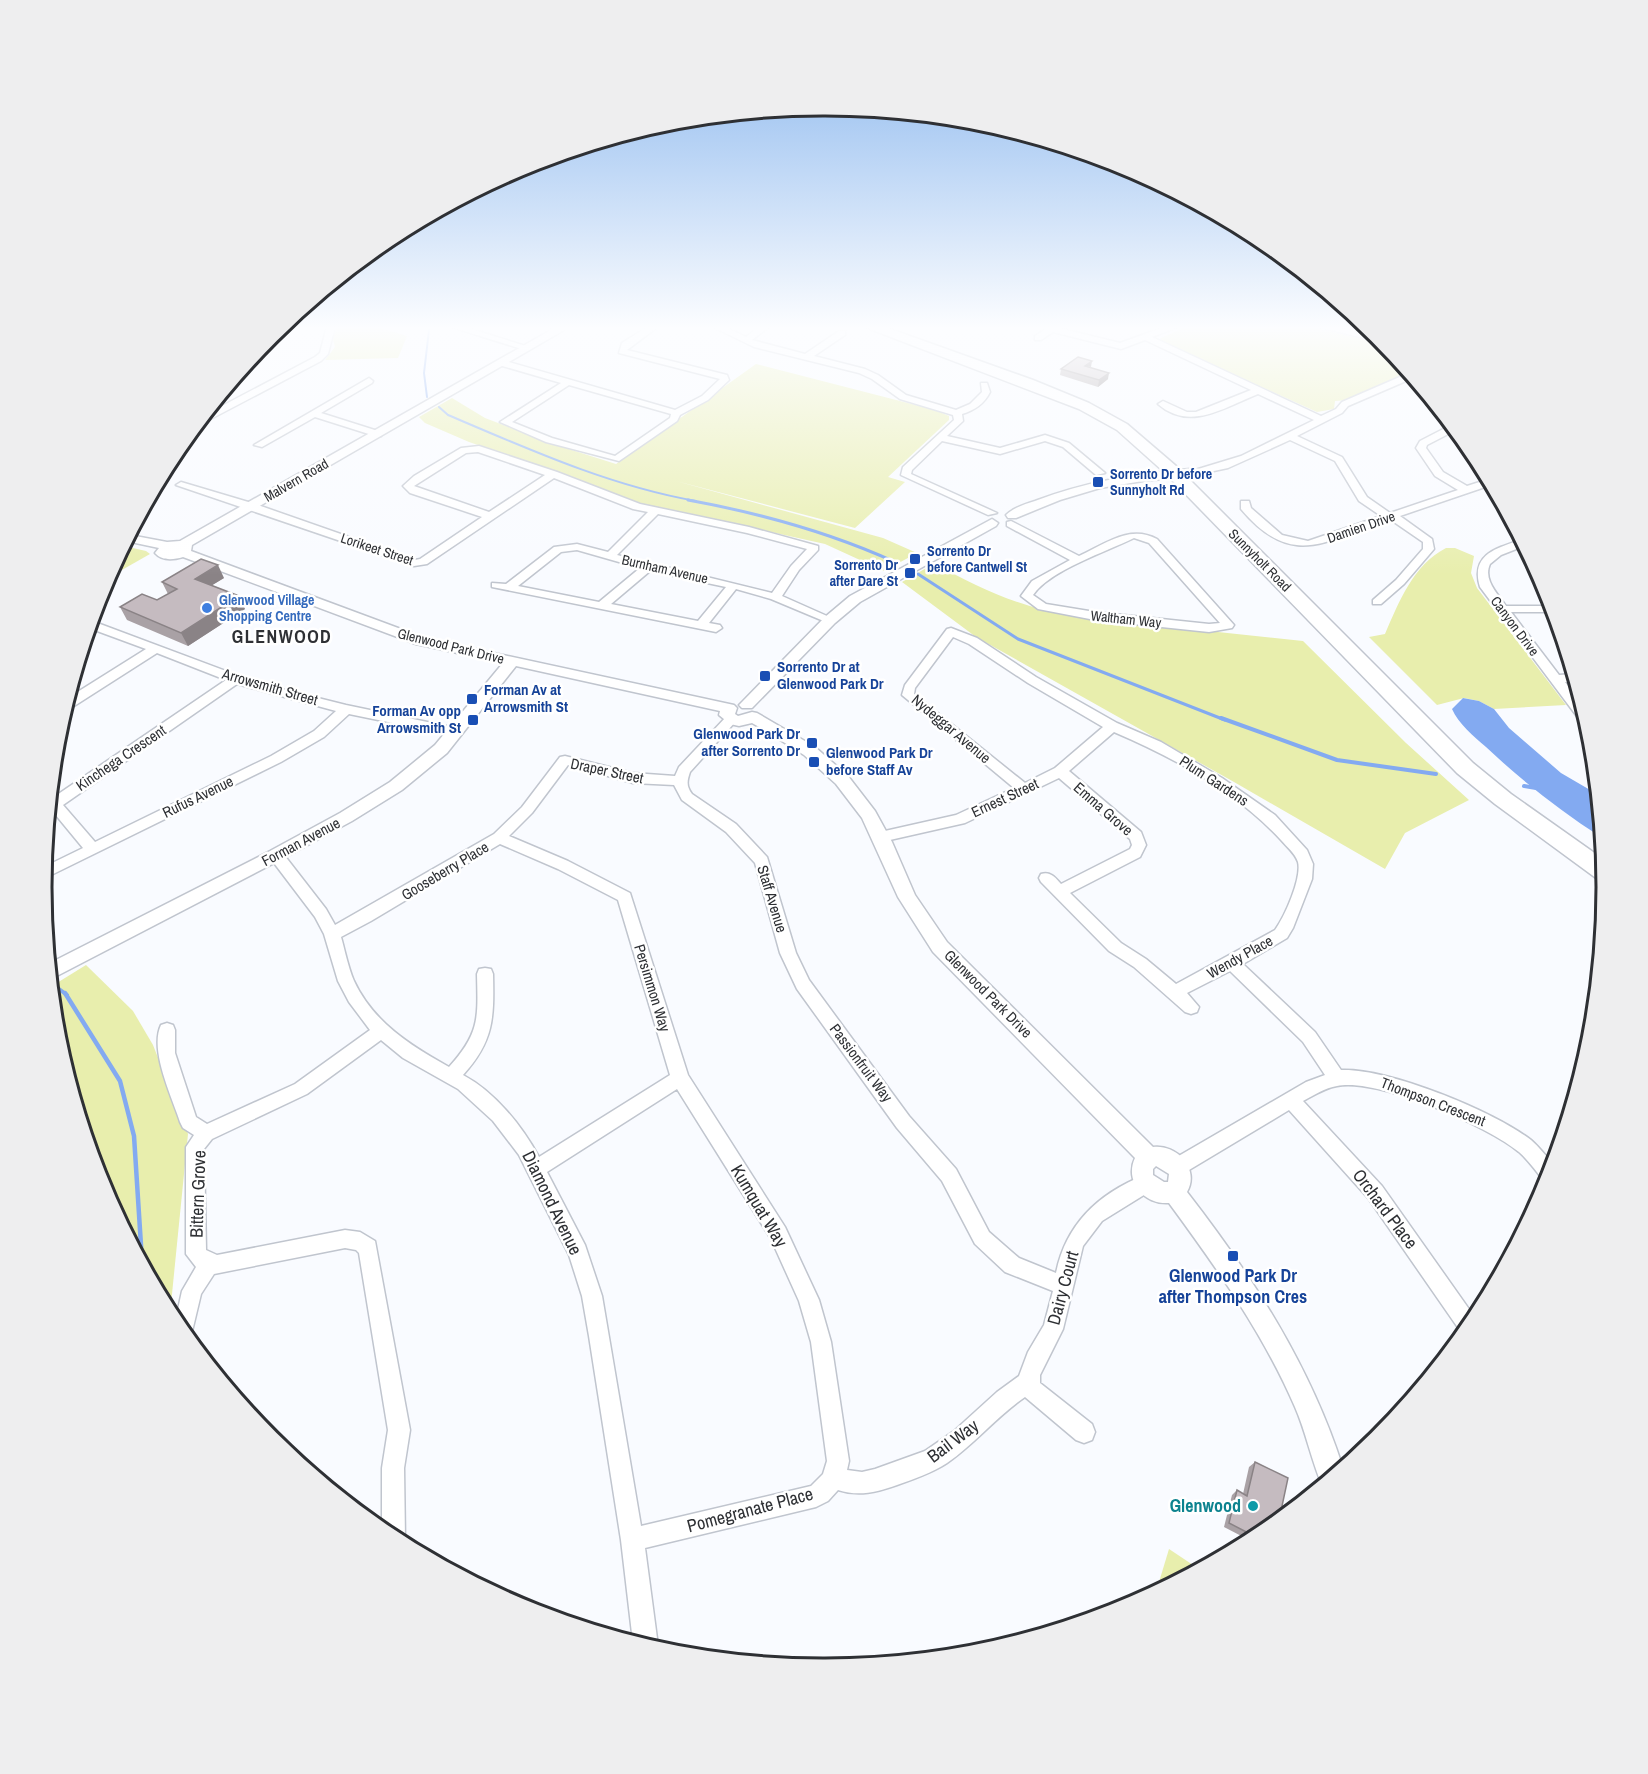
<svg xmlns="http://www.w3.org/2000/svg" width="1648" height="1774" font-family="'Archivo Narrow',sans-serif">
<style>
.green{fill:#e8eead}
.water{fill:#83aaf1}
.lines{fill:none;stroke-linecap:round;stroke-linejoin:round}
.stream-far3{stroke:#83aaf1;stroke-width:2}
.stream-far2{stroke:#83aaf1;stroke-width:3}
.stream-far1{stroke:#83aaf1;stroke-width:4}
.stream{stroke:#83aaf1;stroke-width:4.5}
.minor-casing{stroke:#c0c5ce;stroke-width:3}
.tertiary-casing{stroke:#c0c5ce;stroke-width:3}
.primary-casing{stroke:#c0c5ce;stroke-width:3}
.minor{fill:#fff;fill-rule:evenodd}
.tertiary{fill:#fff;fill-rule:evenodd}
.primary{fill:#fff;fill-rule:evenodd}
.wall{fill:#a9a1a5}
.shaded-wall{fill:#8a8386}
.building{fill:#c5bbc0;stroke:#8a8386;stroke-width:1.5}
.transit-dot{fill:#1a4fb4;stroke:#fff;stroke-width:2}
.shop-dot{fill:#3f7fe0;stroke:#fff;stroke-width:2}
.culture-dot{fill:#0f9aa8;stroke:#fff;stroke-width:2}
.labels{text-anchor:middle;stroke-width:5;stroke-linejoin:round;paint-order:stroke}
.far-transit-label{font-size:14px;font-weight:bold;fill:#164399;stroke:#fff;text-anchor:start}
.far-street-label{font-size:14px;fill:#2e3034;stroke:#fff}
.far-shop-label{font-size:14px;font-weight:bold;fill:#366cbe;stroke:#fff;text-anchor:start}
.transit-label{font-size:15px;font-weight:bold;fill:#164399;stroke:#fff;text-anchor:start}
.street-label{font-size:15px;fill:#2e3034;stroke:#fff}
.far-district-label{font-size:18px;font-weight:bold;letter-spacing:1.5px;fill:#2e3034;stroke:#fff}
.near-street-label{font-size:18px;fill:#2e3034;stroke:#fff}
.near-transit-label{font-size:18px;font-weight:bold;fill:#164399;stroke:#fff}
.near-culture-label{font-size:18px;font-weight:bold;fill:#0d838f;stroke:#fff;text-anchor:end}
.rim{fill:none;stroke:#2e3034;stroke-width:3}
</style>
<rect width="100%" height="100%" fill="#f9fbff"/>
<!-- green -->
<g class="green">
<polygon points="337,326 374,326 407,336 398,358 325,360 335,347 333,339"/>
<polygon points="1188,326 1308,326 1386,345 1406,370 1405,374 1351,400 1335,401 1334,409 1317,412 1160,341 1161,338"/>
<polygon points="756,364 935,410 949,416 949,420 888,477 905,482 855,528 676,481 883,538 917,553 884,571 825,544 639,503 561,473 469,442 425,423 419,417 452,398 485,418 559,446 616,464"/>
<polygon points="124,546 146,551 150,554 106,579"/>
<path d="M1446,548H1455L1474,556L1471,573L1477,588L1566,705L1494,709L1479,701L1464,698L1437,705L1369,637L1385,634C1399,602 1413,565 1446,548Z"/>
<path d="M935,563C980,590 1024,608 1077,617L1303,641L1406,743L1469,800L1405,833L1385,869L1234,782L976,637L902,582Z"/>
<polygon points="86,965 133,1011 153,1045 188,1134 170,1314 101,1186 57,1039 52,986"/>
<polygon points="1169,1549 1199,1569 1156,1592"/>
</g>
<!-- water -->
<path class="water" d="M1463,698L1479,701L1494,709L1509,728L1561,773L1597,794L1601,837C1559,810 1522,781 1486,747C1474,737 1458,723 1452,709Z"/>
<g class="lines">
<!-- stream-far3 -->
<g class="stream-far3">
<polyline points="427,397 424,373 429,330"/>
<path d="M439,407L448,415C528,449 610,486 696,501"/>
</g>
<!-- stream-far2 -->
<g class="stream-far2">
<path d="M688,500C759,513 829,532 895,562"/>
<polyline points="918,574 1018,639 1225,720"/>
</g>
<!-- stream-far1 -->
<g class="stream-far1">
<polyline points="1221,718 1337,760 1436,774"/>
<polyline points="1524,786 1536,788"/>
<polyline points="59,989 67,995"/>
</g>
<!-- stream -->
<polyline class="stream" points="65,993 120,1081 134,1136 142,1261"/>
<defs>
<g id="minor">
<polygon points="327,326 335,326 328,354 321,361 203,423 198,423 205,415 315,357 320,353"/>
<polygon points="448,326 462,326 532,348 525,350"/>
<path d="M649,326H659L627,350L727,375L729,380L708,400L680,415L677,421L619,461L546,442L500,422L561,383L499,365V361L502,360L675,410L702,396L720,379L619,353L622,343ZM569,385L671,414L670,418L615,456L552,438L512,422Z"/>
<path d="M711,326H723L746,337L760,326H770L752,340L805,354L839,331H845V335L814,356L865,369L878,375L906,395L956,410L970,404L982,392L981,383H987L990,392C984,404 975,410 962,414L963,421L947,436L1000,448L1045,435L1069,443L1105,473L1096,475L1063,447L1045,441L1000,454L942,441L912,470L911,474L997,513L988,515L901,475L903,467L954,420L953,415L900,399L872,379L859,373L754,347Z"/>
<path d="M1050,326H1060L1059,328L1120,343L1167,326H1180L1152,337L1321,416L1336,409L1342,402L1409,373L1413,378L1348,406L1342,413L1297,436L1342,457L1367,497L1390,513L1458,490L1435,476L1416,448L1420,441L1451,425L1456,430L1427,445L1426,448L1443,472L1467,486L1489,479L1491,485L1400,516L1432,539L1434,549L1404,584L1381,604H1373V600L1396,580L1423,549V542L1391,520C1327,538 1294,572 1241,509V501H1249L1251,508L1282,535L1308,541L1381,516L1359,501L1335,461L1290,440L1228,468L1190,476L1185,473L1241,456L1314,420L1258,394C1225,407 1190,432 1158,404L1163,401L1187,412H1196L1251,390L1145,340L1121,349L1053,332L1041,340H1035V336Z"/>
<polygon points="1315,326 1331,326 1380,338 1384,343"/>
<polygon points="369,378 373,381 372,383 321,413 381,432 381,436 375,436 315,417 262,447 254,445"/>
<path d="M479,446L557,472L640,504L749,527L818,546V550L799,570L782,596L836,620L830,624L826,622L771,599L736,589L709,623L720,625L722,628L716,632L492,587V583L506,584L554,547L577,544L608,552L648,512L633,509L554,478L427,564L414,566L176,485L181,482L255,504L415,560L420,559L482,517L410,493L403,486L414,476L461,448ZM478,452L545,475L489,512L414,486L466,453ZM658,514L747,533L807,549L791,566L772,593L617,555ZM577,550L640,568L599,602L518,586L561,552ZM650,571L726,587L698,621L611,604Z"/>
<path d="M1011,521L1079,556C1105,544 1130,524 1157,539L1234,625L1232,628L1209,632L1095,620L1038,609L1021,596L1032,581L1070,560L1007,526V522ZM1134,538L1149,543L1220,623L1209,624L1095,612L1046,604L1033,595C1050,570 1106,552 1134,538Z"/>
<path d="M1521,540L1524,546L1501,555L1490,564C1483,580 1497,593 1506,606H1552L1553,612H1511L1559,675L1573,674L1575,682H1565L1582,704L1588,724L1582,723L1480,587C1470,555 1496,548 1521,540Z"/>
<path d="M92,621L258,683L346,705L456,728L463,732L456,736L349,714L324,737L281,762L43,879L44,867L83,848L50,808L51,799L226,680L157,653L71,708L65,709L68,698L146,649L89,628ZM237,684L336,711L314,731L271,756L95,842L63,805Z"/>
<path d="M951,628L977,638L1036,677L1117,723L1161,742L1222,778L1275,815L1307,850L1313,864L1312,879L1293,928L1287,938L1243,964L1315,1032L1341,1070C1388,1068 1494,1111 1531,1140C1539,1147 1546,1156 1553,1164L1548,1182L1543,1180C1536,1171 1528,1160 1519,1152C1488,1126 1376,1077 1337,1086C1325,1088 1314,1095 1303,1101L1382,1186L1476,1319L1463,1335L1368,1198L1289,1110L1184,1173L1177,1175L1170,1173L1168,1167L1170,1161L1306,1082L1325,1075L1303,1042L1230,971L1187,993L1199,1007L1197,1012L1191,1014L1185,1012L1134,967L1109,951L1041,882L1039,878L1041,874C1050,871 1055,877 1061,884L1130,849L1132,845L1130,839L1059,778L965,823L881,842L876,841L874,837L876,833L956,815L1014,788L902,695L905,685L947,629ZM953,637L969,644L1028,683L1103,727L1055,768L1025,783L914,694L915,688ZM1114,732C1173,757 1237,792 1281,840C1287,847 1295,853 1298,862C1302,878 1285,916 1275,930L1176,984L1146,959L1121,943L1070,893L1140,857L1146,845L1141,832L1069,771Z"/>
<path d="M731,716L737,720L690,772C687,781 686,786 692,794L736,824L767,857L796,953L809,980L909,1116L956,1169L989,1232L1019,1258L1056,1273C1066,1224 1099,1193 1145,1175L1152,1178L1154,1184L1152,1190L1102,1221L1083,1246L1063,1329L1040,1375V1383L1092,1424L1095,1432L1092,1440L1084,1443L1076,1440L1025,1397C997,1416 976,1443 947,1463C932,1473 914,1479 897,1485C877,1492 859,1497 838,1490L828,1501L816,1507L645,1548L658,1646L657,1650L633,1642L621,1540L589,1336L582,1296L569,1255L519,1155L493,1121L458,1089L403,1058L381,1040L307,1094L212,1139L204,1149L206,1250L217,1255L345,1230L360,1232L375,1241L410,1430L404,1468L405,1539L403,1544L382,1531V1468L388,1430L359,1253L356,1250L345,1248L214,1274L201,1294L190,1340L175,1323L182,1291L196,1267L186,1254V1147L194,1135L183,1128L180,1122C172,1097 149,1050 161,1025L167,1023L173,1025L175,1030V1053L196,1117L207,1124L295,1084L370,1030L349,1002L338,981L324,934L315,917L271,859L269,855L271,851H281L326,909L335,925L494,834L522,807L560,757L565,756L633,773L675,776L679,767L726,717ZM568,765L633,783L674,785L682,800L726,832L755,863L780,953L797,989L897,1128L942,1181L975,1244L1005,1272L1053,1291L1044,1325L1028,1352L1019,1376L997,1392L954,1431L925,1451L875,1469L862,1472L847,1470L849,1461L831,1342L819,1300L785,1227L688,1075L630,893L568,861L509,836L532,813ZM500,844L558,869L618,900L670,1075L539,1157C522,1126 495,1092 463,1075C494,1041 494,1018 493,974L491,969L485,968L479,969L477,974C478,1018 480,1033 449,1067C411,1046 373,1022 354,981C348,967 345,951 341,937L371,921ZM677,1089L771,1239L799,1301L811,1342L827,1461L823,1474L811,1486L641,1526L602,1296L585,1245L547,1172Z"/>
</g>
<g id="tertiary">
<path d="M558,326H571L192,545L191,551L425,638L734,705L737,708L735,714L738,716L752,712L757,713L815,747L848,776L875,811L892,842L915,895L947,942L1153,1147C1177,1144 1200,1169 1187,1192C1253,1277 1310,1365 1343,1468L1322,1485C1311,1459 1306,1432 1295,1407C1263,1333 1216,1267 1169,1203C1144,1205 1124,1181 1135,1158L933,952L898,897L862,818L836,784L804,755L766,731L752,723L739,726L730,724L719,715L720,711L516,666L447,753L402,790L352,821L282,859L51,979L50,963L270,851L340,813L390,782L435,745L503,663L416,644L183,557C173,560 162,561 155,553L159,548L126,541L130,535L167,542L180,541ZM1156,1166L1169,1174L1168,1182H1164L1153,1175V1169Z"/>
<path d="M1190,469L1194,470V476L1143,481L1100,488L1060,500L1016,518H1008L1006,515C1013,508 1025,504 1035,501C1085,482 1136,473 1190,469Z"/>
<polygon points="992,519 998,523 996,526 860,602 835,623 752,708 742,708 739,705 742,702 825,617 850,596"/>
</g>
<polygon id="primary" points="862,326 882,326 1033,380 1089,403 1127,424 1176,466 1473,763 1511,794 1603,859 1605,880 1596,878 1495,804 1457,773 1164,472 1117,430 1079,409"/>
</defs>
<!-- minor casing -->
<use href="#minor" class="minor-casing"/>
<!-- tertiary casing -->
<use href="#tertiary" class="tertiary-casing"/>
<!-- primary casing -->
<use href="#primary" class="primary-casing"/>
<!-- minor -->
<use href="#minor" class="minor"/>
<!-- tertiary -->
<use href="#tertiary" class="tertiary"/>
<!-- primary -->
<use href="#primary" class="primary"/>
</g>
<!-- wall -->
<g class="wall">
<polygon points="1090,367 1108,379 1098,387 1060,375 1061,369"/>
<polygon points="224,578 212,585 245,609 188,646 127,620 120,607 157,600 168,594 162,582"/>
<polygon points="1255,1462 1258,1537 1251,1541 1224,1527 1232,1495 1237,1490 1243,1494 1249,1467"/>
</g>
<!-- shaded-wall -->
<g class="shaded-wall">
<polygon points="1092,361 1091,367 1085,366"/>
<polygon points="1109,373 1108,379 1098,387 1099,380"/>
<polygon points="218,565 224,578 201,592 195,579"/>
<polygon points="239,596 245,609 188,646 181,633"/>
</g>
<!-- building -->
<g class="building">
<polygon points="1078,357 1092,361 1085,366 1109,373 1099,380 1061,369"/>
<polygon points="201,559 218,565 195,579 239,596 181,633 120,607 142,594 157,600 177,589 162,582"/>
<polygon points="1255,1462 1288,1478 1282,1506 1291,1511 1258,1538 1229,1523 1237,1490 1247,1496"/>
</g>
<!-- sky -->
<linearGradient id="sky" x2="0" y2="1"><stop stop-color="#7fb0ec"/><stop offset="0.57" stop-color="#fcfdff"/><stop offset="1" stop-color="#fcfdff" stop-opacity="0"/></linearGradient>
<rect width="1648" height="575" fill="url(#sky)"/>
<!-- markers -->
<g class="transit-dot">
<rect x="1092" y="476" width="12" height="12" rx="3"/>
<rect x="909" y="553" width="12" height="12" rx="3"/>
<rect x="904" y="567" width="12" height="12" rx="3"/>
<rect x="759" y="670" width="12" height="12" rx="3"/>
<rect x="466" y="693" width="12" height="12" rx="3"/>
<rect x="467" y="714" width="12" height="12" rx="3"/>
<rect x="806" y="737" width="12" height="12" rx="3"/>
<rect x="808" y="756" width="12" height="12" rx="3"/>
<rect x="1227" y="1250" width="12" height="12" rx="3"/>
</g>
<circle class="shop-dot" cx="207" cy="608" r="6"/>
<circle class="culture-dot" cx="1253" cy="1506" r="6"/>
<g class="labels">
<!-- far-transit labels -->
<g class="far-transit-label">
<text x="1110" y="479">Sorrento Dr before<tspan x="1110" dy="16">Sunnyholt Rd</tspan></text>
<text x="927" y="556">Sorrento Dr<tspan x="927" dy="16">before Cantwell St</tspan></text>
<text x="898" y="570" text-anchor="end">Sorrento Dr<tspan x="898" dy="16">after Dare St</tspan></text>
</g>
<!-- far-street labels -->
<g class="far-street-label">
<text transform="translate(296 480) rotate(-30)" y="5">Malvern Road</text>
<text transform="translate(1361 527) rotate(-19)" y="5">Damien Drive</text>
<text transform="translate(377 549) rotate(18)" y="5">Lorikeet Street</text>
<text transform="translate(1260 560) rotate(45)" y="5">Sunnyholt Road</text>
<text transform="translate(665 569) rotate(13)" y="5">Burnham Avenue</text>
<text transform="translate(1126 619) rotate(6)" y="5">Waltham Way</text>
<text transform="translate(1515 626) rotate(53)" y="5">Canyon Drive</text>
<text transform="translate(451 646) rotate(14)" y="5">Glenwood Park Drive</text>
</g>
<!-- far-shop labels -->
<g class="far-shop-label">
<text x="219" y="605">Glenwood Village<tspan x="219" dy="16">Shopping Centre</tspan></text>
</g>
<!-- transit labels -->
<g class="transit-label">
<text x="777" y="672">Sorrento Dr at<tspan x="777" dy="17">Glenwood Park Dr</tspan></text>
<text x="484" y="695">Forman Av at<tspan x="484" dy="17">Arrowsmith St</tspan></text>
<text x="461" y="716" text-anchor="end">Forman Av opp<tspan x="461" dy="17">Arrowsmith St</tspan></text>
<text x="800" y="739" text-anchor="end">Glenwood Park Dr<tspan x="800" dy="17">after Sorrento Dr</tspan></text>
<text x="826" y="758">Glenwood Park Dr<tspan x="826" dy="17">before Staff Av</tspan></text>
</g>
<!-- street labels -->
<g class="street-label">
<text transform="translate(270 687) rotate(16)" y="5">Arrowsmith Street</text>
<text transform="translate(951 729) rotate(40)" y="5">Nydeggar Avenue</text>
<text transform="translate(121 758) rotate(-34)" y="5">Kinchega Crescent</text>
<text transform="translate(607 771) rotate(12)" y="5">Draper Street</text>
<text transform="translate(1214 781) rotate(33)" y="5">Plum Gardens</text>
<text transform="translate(198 797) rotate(-26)" y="5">Rufus Avenue</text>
<text transform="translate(1005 798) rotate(-25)" y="5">Ernest Street</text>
<text transform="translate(1103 809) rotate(41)" y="5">Emma Grove</text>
<text transform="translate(301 842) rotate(-28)" y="5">Forman Avenue</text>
<text transform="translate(445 871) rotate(-31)" y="5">Gooseberry Place</text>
<text transform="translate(772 899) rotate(73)" y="5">Staff Avenue</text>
<text transform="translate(1240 957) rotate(-29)" y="5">Wendy Place</text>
<text transform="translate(652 988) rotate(73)" y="5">Persimmon Way</text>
<text transform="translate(988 994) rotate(45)" y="5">Glenwood Park Drive</text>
<text transform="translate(861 1063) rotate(53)" y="5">Passionfruit Way</text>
<text transform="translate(1433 1102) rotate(21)" y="5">Thompson Crescent</text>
</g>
<!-- far-district labels -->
<g class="far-district-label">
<text x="282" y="643">GLENWOOD</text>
</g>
<!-- near-street labels -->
<g class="near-street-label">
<text transform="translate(198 1194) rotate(-88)" y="6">Bittern Grove</text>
<text transform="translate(552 1203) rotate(64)" y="6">Diamond Avenue</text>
<text transform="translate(759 1206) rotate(59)" y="6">Kumquat Way</text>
<text transform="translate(1385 1209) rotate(53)" y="6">Orchard Place</text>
<text transform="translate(1063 1288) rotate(-75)" y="6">Dairy Court</text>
<text transform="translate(953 1441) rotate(-37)" y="6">Bail Way</text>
<text transform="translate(750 1510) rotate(-15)" y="6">Pomegranate Place</text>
</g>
<!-- near-transit labels -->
<g class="near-transit-label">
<text x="1233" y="1282">Glenwood Park Dr<tspan x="1233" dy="21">after Thompson Cres</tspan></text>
</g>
<!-- near-culture labels -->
<g class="near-culture-label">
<text x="1241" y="1512">Glenwood</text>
</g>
</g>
<!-- crop -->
<path d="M0 0H1648V1774H0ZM823 116H825A771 771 0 0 1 1596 887V887A771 771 0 0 1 825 1658H823A771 771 0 0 1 52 887V887A771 771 0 0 1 823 116Z" fill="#eeeeef" fill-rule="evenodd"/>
<path class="rim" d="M823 116H825A771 771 0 0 1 1596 887V887A771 771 0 0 1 825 1658H823A771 771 0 0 1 52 887V887A771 771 0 0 1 823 116Z"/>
</svg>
